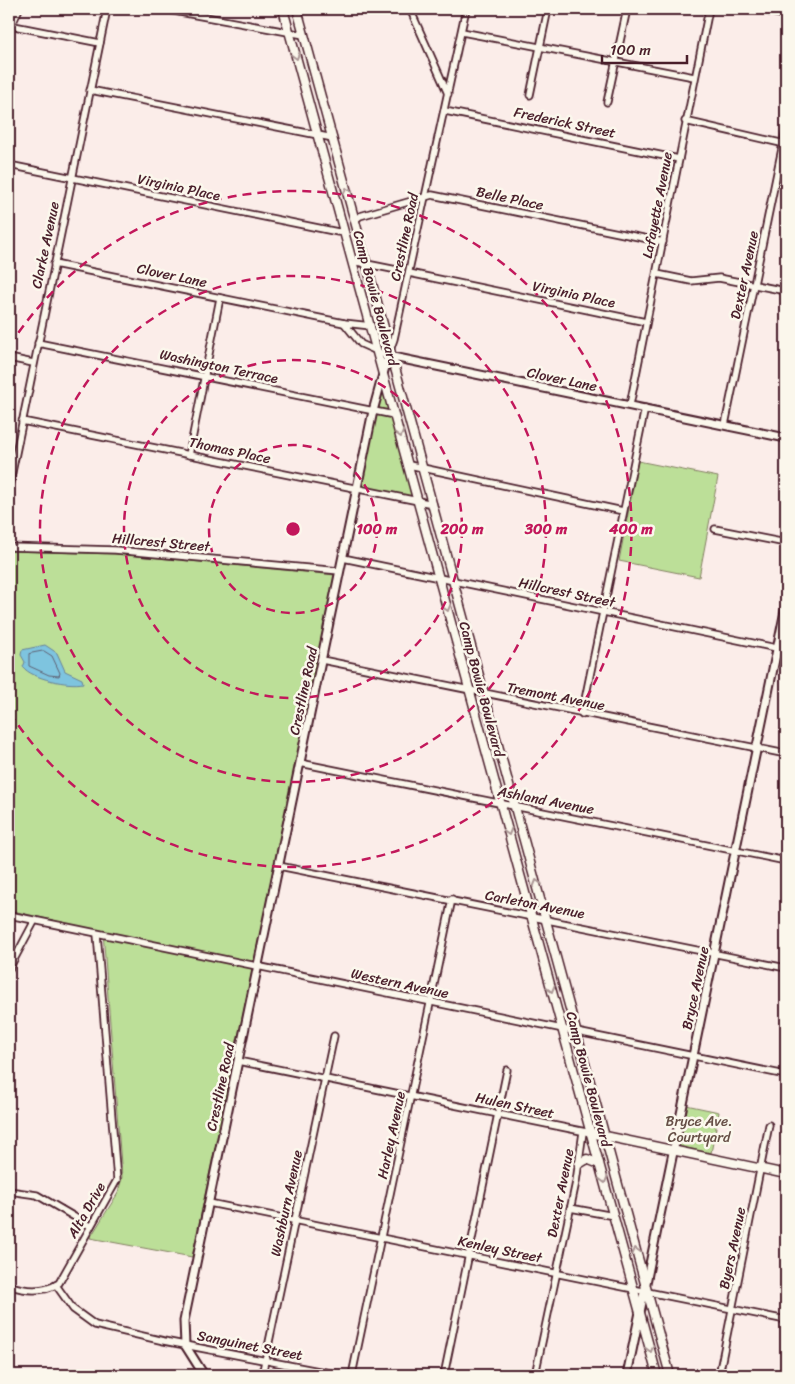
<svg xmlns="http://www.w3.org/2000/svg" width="795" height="1384" font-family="Sriracha,sans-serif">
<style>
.green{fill:#bcdf98;stroke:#837f62}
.water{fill:#7ec4df;stroke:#698297}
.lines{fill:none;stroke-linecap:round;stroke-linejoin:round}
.shore{stroke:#5f6173;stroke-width:1}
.minor-casing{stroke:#4a1f2b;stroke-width:9}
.tertiary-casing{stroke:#4a1f2b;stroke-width:11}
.secondary-casing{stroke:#4a1f2b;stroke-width:11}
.minor{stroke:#fbf7ec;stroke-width:5.5}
.tertiary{stroke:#fbf7ec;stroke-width:7}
.secondary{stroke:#fbf7ec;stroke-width:8}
.oneway{stroke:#ab9695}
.ring{fill:none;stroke:#c2185b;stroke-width:2.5;stroke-dasharray:9 6}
.labels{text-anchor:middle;stroke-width:5;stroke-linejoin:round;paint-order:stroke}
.street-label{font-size:14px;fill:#4a1f2b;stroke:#fbf7ec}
.park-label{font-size:14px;fill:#664f46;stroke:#fbf7ec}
.centre{fill:#c2185b;stroke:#fbf7ec;stroke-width:2.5}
.ring-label{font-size:15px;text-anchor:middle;font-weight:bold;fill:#c2185b;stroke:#fbf7ec;stroke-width:5;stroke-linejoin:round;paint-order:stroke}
</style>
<rect width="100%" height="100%" fill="#fbede9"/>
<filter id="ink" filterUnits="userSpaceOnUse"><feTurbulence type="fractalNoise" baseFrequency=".02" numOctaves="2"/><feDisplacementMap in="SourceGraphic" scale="10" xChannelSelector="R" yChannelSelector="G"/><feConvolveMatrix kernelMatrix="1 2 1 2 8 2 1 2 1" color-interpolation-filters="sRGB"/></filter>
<g filter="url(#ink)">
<!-- green -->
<g class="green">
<polygon points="383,386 413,498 361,486"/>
<polygon points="638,461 718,477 699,577 619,561"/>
<polygon points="9,551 116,554 335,575 192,1257 90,1238 118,1193 122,1177 103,932 9,910"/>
<polygon points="686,1105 719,1112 711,1153 678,1146"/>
</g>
<!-- water -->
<path class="water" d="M45,645L57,653L65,671L82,679L83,683C69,686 32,679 23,667L25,662L21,655L22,650Z"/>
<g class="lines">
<!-- shore -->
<polygon class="shore" points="44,651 52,656 60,673 59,676 49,675 29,666 29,654"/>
<defs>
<g id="minor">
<polyline points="163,9 304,35"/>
<polyline points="410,9 448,94"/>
<polyline points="755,9 786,15"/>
<polyline points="9,25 100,43"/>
<polyline points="9,31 19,9"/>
<polyline points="462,32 694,77"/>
<polyline points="90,90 333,138"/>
<polyline points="530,95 548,9"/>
<polyline points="607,102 627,9"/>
<polyline points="445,111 679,159"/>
<polyline points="685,121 785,144"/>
<polyline points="9,165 338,232 344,230"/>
<polyline points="355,220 360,216 432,195 663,242"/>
<polyline points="352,261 397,270"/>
<polyline points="54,264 344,323 371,326"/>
<polyline points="409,273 646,322"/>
<polyline points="657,274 691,281 719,278 786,291"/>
<polyline points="344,323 361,344 388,356 394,339 466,9"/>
<polyline points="38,343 394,415"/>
<polyline points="9,358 33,363"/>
<polyline points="630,405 709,9"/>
<polyline points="22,421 433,504"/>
<polyline points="725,425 786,129"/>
<polyline points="189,455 220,298"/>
<polyline points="409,465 623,511"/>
<polyline points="9,487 107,9"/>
<polyline points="715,529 786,543"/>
<polyline points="9,547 115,550 340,571"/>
<polyline points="343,558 786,650"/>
<polyline points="322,660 786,754"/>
<polyline points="582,714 645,408"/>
<polyline points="300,763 786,861"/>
<polyline points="279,866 786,968"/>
<polyline points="9,915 786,1075"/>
<polyline points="9,969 34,922"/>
<polyline points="238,1061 591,1133"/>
<polyline points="9,1191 37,1195 90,1226"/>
<polyline points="209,1203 786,1320"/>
<polyline points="570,1208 614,1216"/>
<path d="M9,1285C24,1291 44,1293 59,1283L117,1180L97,934"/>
<polyline points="56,1285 73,1309 95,1325 164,1341 340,1375"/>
<polyline points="262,1375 334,1036"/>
<polyline points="352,1375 452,899"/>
<polyline points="444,1375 507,1070"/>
<polyline points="535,1375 576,1182 583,1132"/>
<polyline points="719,1375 769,1125"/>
</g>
<g id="tertiary">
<polyline points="204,1375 185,1345 184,1321 373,411 388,356 786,438"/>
<polyline points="627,1375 786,606"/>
</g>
<g id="secondary">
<polyline points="283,9 657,1375"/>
<polyline points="297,9 670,1375"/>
<polyline points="591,1133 786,1174"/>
<polyline points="579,1164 587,1159 599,1164"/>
</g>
</defs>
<!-- minor casing -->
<use href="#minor" class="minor-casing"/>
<!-- tertiary casing -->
<use href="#tertiary" class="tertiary-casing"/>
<!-- secondary casing -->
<use href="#secondary" class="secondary-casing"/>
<!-- minor -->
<use href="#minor" class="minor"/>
<!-- tertiary -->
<use href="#tertiary" class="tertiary"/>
<!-- secondary -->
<use href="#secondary" class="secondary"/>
</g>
<!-- one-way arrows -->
<defs><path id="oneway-chevron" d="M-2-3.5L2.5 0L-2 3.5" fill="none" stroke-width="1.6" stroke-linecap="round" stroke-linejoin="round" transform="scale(1.25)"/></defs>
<g class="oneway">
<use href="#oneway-chevron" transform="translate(296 56) rotate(75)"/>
<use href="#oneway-chevron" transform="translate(347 191) rotate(-105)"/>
<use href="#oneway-chevron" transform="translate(400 434) rotate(74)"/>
<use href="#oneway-chevron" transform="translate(447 608) rotate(75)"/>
<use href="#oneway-chevron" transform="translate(508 832) rotate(74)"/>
<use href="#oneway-chevron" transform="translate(537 883) rotate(-106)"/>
<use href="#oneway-chevron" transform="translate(551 989) rotate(75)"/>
<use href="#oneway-chevron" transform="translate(604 1180) rotate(74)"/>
<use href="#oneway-chevron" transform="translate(636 1251) rotate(-105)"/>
<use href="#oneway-chevron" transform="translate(650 1349) rotate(75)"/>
</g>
</g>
<!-- distance rings -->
<g class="ring">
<circle cx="293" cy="529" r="84"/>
<circle cx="293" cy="529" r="169"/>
<circle cx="293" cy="529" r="253"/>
<path d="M10 345A338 338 0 1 1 10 713"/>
</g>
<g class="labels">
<!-- street labels -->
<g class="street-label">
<text transform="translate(565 122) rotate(12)" y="5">Frederick Street</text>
<text transform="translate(179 187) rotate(12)" y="5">Virginia Place</text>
<text transform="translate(510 198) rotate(12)" y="5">Belle Place</text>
<text transform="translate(657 205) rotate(-79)" y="5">Lafayette Avenue</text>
<text transform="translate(404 237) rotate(-78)" y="5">Crestline Road</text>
<text transform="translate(45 245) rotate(-78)" y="5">Clarke Avenue</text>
<text transform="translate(172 275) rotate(12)" y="5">Clover Lane</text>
<text transform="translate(744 275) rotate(-78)" y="5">Dexter Avenue</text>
<text transform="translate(574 294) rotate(12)" y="5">Virginia Place</text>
<text transform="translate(376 298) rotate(75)" y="5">Camp Bowie Boulevard</text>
<text transform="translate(219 366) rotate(12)" y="5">Washington Terrace</text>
<text transform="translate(562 379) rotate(12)" y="5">Clover Lane</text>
<text transform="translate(230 450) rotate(12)" y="5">Thomas Place</text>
<text transform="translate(161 542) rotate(5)" y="5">Hillcrest Street</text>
<text transform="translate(567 592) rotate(12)" y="5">Hillcrest Street</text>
<text transform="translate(482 689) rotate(75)" y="5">Camp Bowie Boulevard</text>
<text transform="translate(303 691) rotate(-78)" y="5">Crestline Road</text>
<text transform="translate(556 696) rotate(11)" y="5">Tremont Avenue</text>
<text transform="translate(546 800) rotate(11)" y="5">Ashland Avenue</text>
<text transform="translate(535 904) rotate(11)" y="5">Carleton Avenue</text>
<text transform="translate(400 983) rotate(12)" y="5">Western Avenue</text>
<text transform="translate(695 988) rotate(-78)" y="5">Bryce Avenue</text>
<text transform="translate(589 1079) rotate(75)" y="5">Camp Bowie Boulevard</text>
<text transform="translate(220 1087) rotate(-78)" y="5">Crestline Road</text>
<text transform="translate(515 1105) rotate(12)" y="5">Hulen Street</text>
<text transform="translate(391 1135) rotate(-78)" y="5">Harley Avenue</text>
<text transform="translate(560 1193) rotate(-79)" y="5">Dexter Avenue</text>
<text transform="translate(286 1203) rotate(-78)" y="5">Washburn Avenue</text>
<text transform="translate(86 1210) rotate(-60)" y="5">Alta Drive</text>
<text transform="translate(732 1248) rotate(-78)" y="5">Byers Avenue</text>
<text transform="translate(500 1249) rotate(12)" y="5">Kenley Street</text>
<text transform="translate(250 1345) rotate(11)" y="5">Sanguinet Street</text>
</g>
<!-- park labels -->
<g class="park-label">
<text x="699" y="1126">Bryce Ave.<tspan x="699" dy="16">Courtyard</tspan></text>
</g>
</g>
<circle cx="293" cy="529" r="8" class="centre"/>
<g class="ring-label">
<text x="377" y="534">100 m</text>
<text x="462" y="534">200 m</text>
<text x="546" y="534">300 m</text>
<text x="631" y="534">400 m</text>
</g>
<!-- margin -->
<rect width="795" height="1384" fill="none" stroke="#fbf7ec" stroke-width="30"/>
<rect x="15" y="15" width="765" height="1354" fill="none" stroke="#4a1f2b" stroke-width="2" filter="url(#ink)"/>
<!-- scale -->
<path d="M602 55v8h85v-8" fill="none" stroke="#4a1f2b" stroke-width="2.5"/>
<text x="610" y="55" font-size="15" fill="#4a1f2b" stroke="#fbf7ec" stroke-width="4" paint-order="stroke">100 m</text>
</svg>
